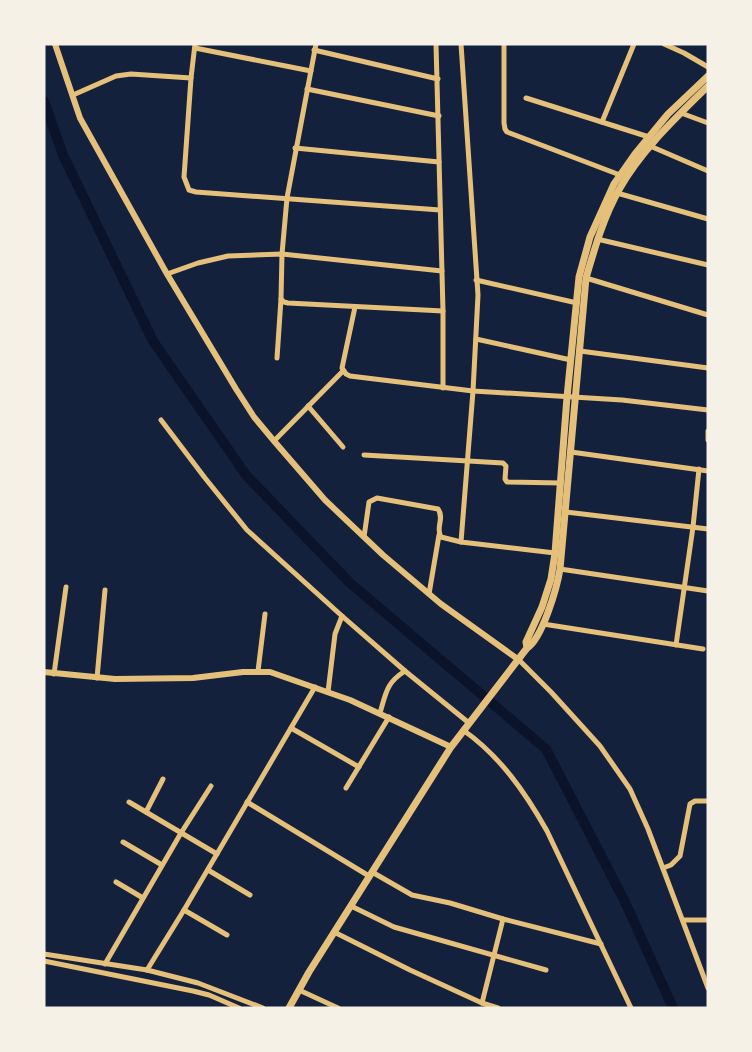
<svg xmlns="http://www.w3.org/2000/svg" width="752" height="1052" font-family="'PT Sans',sans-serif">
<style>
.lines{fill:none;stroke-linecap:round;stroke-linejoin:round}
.canal{stroke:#0b132b;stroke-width:10}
.minor{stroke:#e5c07b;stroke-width:5}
.tertiary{stroke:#e5c07b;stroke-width:6}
.secondary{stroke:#e5c07b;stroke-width:7}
</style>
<rect width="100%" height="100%" fill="#14213d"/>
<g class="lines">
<!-- canal -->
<polyline class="canal" points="44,101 63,155 153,341 246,475 350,583 546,749 625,902 673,1008"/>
<!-- minor -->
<g class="minor">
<polyline points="195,44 191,78 184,177 189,190 196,192 440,210"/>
<polyline points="316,44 287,198 282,254 281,299 284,302 288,303 443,311"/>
<polyline points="436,44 443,311 443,388"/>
<polyline points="461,44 478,295 473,391 461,542 555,553"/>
<polyline points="504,44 504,123 505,129 507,132 620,175"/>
<polyline points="664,44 684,53 708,67"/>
<polyline points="195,48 311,71"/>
<polyline points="314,50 438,79"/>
<polyline points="307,89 439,116"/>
<polyline points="73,95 116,76 131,74 191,78"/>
<polyline points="526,98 649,137"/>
<polyline points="681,113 708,123"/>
<polyline points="602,122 634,44"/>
<polyline points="650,146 708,171"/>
<polyline points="295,148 439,162"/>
<polyline points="617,193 708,219"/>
<polyline points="597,239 708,265"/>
<polyline points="167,274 198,263 228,256 282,254 442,271"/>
<polyline points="586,278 708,315"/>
<polyline points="476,280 577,303"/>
<polyline points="355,307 342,368 346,374 350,376 473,391 622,400 708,410"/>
<polyline points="476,339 571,360"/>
<polyline points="580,351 708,368"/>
<polyline points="277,358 281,299"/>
<polyline points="308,406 343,447"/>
<polyline points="161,420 205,478 247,530 342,616 405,671 469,723"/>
<polyline points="708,431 708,440"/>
<polyline points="274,441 343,371"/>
<polyline points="571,452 708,471"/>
<polyline points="364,455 503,463 506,466 505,479 507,482 561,483"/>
<polyline points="566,512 708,529"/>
<path d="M364,537L369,502L377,498L438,509C445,518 435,528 441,537L461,542"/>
<polyline points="560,569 708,591"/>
<polyline points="429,594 439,535"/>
<polyline points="543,624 703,649"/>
<polyline points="676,645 693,527 699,469"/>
<polyline points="519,660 551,692 600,746 630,789 648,829 708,988"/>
<polyline points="258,671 265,614"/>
<polyline points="54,674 66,587"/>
<polyline points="97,678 105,590"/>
<polyline points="328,692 335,634 342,616"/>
<path d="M380,713C386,693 386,683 405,671"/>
<polyline points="291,728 359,767"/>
<path d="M463,730C500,756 525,792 547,831L631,1008"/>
<polyline points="346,788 389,717"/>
<polyline points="129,802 217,854"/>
<polyline points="247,802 369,876"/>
<polyline points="146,812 163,779"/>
<polyline points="123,842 162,865"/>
<polyline points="663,868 671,865 680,856 690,804 695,801 708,801"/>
<polyline points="208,870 250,895"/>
<polyline points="372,872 412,895 450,903 503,919 601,944"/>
<polyline points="116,882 143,898"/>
<polyline points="351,906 394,927 546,970"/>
<polyline points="184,910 227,935"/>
<polyline points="683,920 708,920"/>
<polyline points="334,932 410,970 482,1003 498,1008"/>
<polyline points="44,954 147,970 198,983 263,1008"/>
<polyline points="44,961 193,991 209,995 239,1008"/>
<polyline points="105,964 181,833 211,786"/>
<polyline points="147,970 184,910 315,687"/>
<polyline points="299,990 338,1008"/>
<polyline points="482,1003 503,919"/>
</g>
<!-- tertiary -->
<g class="tertiary">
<polyline points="55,44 80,118 167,274 236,389 254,417 274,441 325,500 383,555 441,604 519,660"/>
<polyline points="44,672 115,679 193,678 243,672 270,672 350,700 451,747"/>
</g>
<!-- secondary -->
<g class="secondary">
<path d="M527,648C542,639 557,588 560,569L586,278C595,247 604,216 620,188C642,149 677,117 708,86"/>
<polyline points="289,1008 309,972 451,747 527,648 526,642 542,607 551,579 555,553 567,397 579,277 590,237 614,184 635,154 668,114 708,76"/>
</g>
</g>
<!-- border -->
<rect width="752" height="1052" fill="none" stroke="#f6f1e7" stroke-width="91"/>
</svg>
